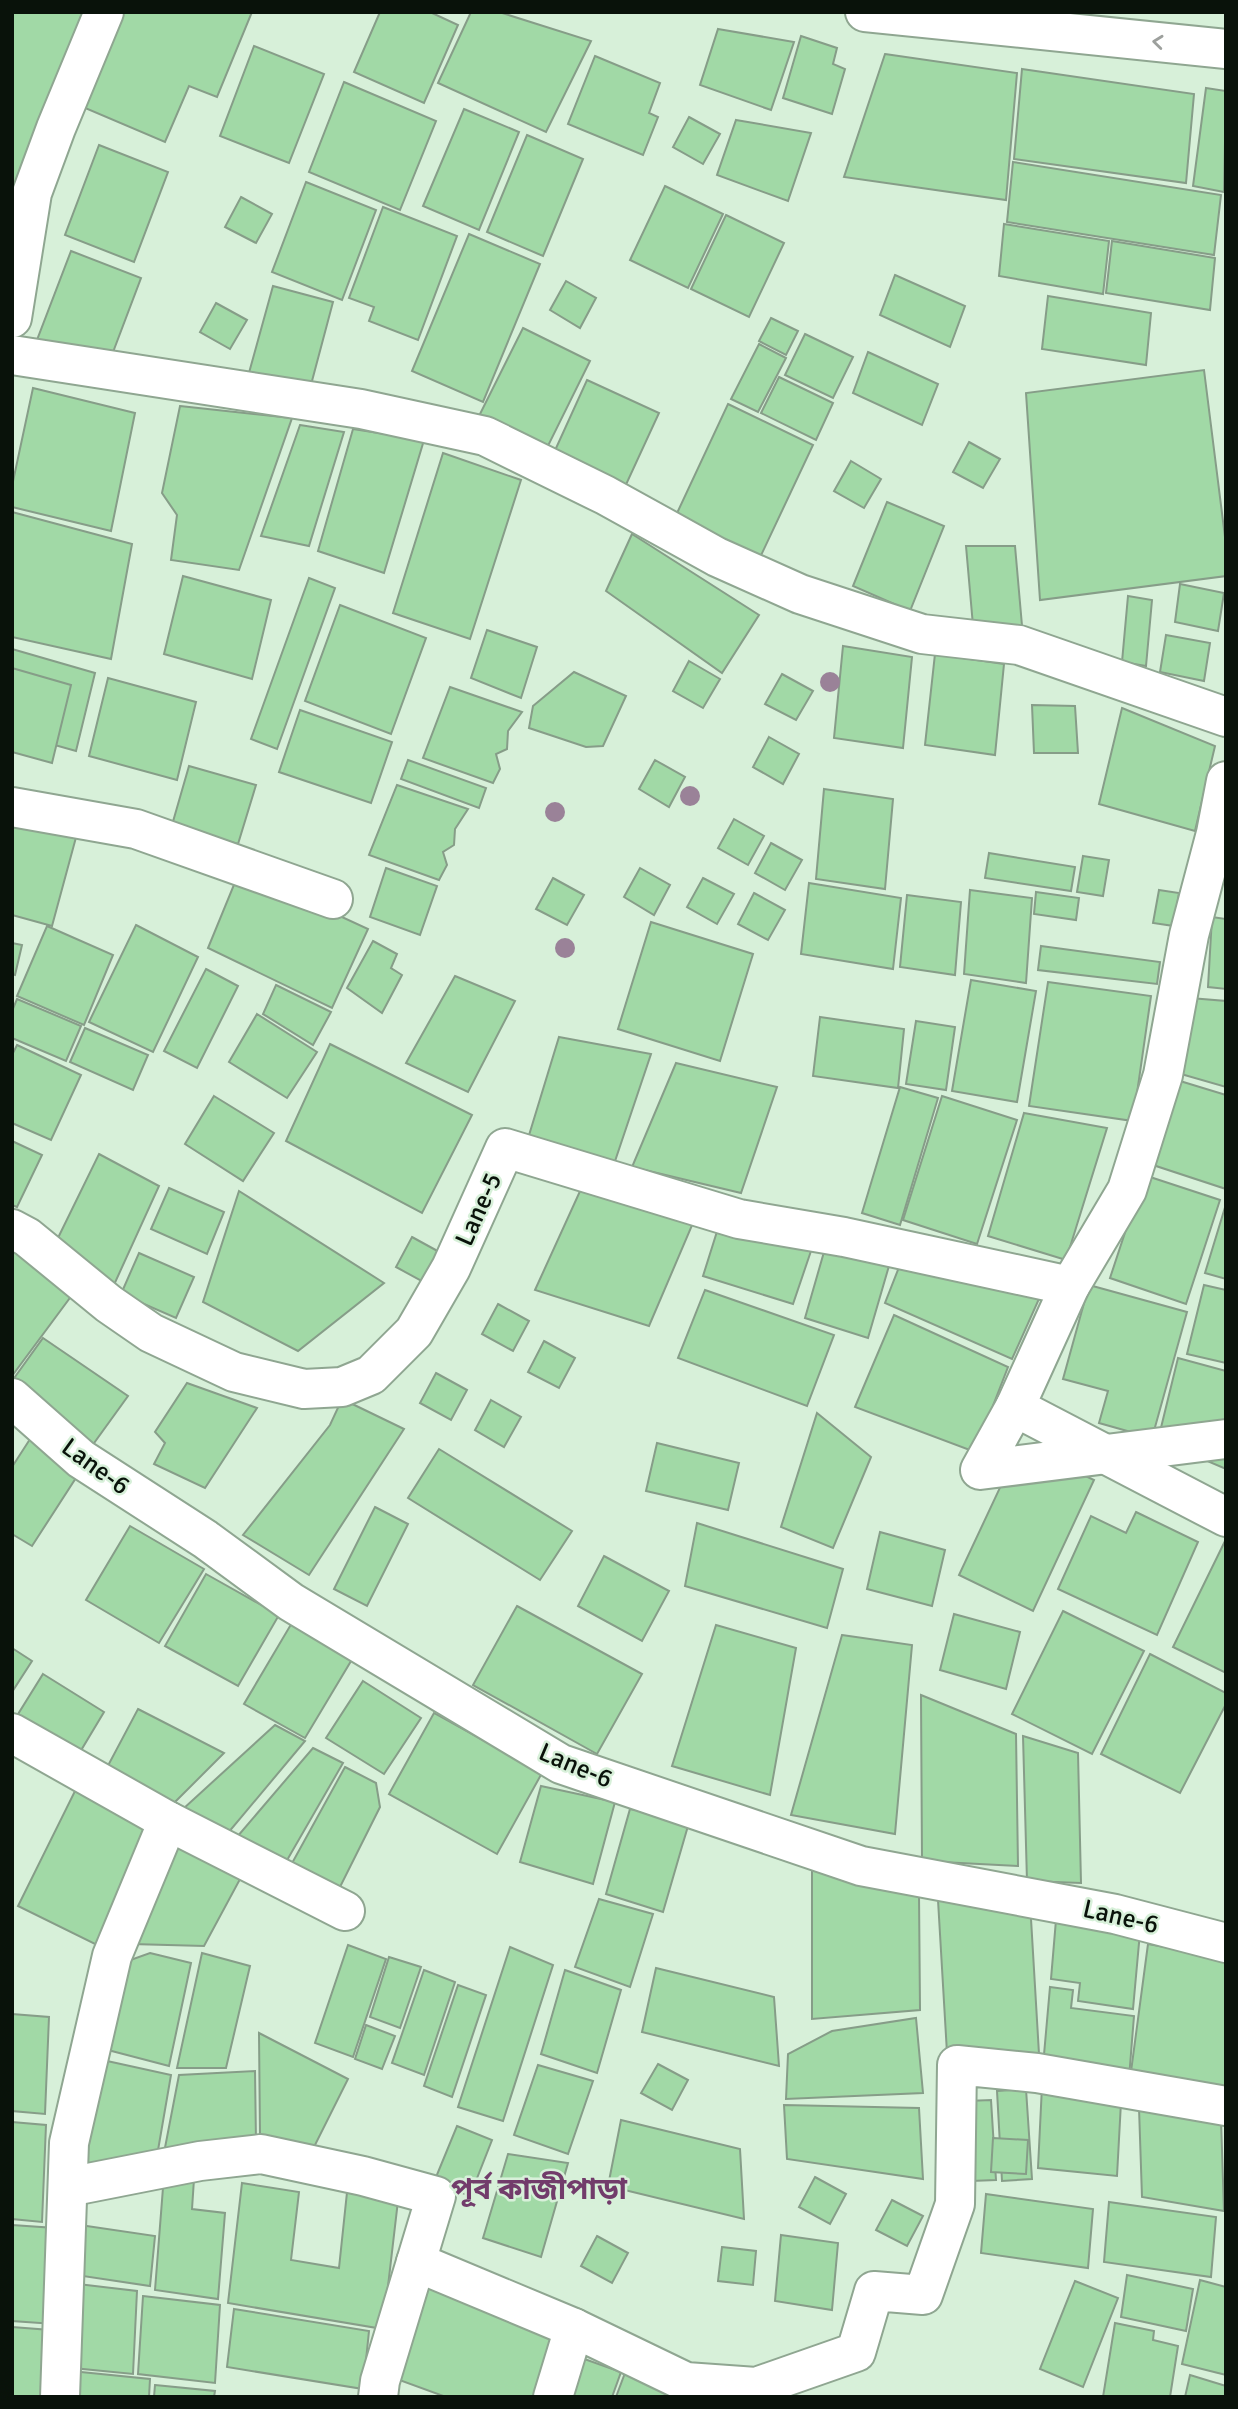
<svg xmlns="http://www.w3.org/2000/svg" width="1238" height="2409" font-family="Signika,'Noto Sans Bengali',sans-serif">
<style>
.building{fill:#a1d9a6;stroke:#869d88;stroke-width:2}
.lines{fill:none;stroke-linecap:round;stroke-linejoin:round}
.minor-casing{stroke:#8fa691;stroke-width:42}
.primary-casing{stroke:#8fa691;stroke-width:42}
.minor{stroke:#fff;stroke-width:38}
.primary{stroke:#fff;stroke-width:38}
.tree{fill:#9a8298}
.oneway{stroke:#9da09d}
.labels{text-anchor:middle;stroke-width:5;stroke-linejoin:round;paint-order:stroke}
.street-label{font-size:26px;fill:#09120a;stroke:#d7f0d9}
.quarter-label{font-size:30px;font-weight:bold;fill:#723c6b;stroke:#d7f0d9}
</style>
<rect width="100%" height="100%" fill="#d7f0d9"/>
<!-- building -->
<g class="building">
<polygon points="12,12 87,12 12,199"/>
<polygon points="108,12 252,12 217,97 189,86 165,142 71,102"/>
<polygon points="380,12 430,12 458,25 424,103 354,72"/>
<polygon points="471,12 499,12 591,41 546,132 438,83"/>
<polygon points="718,29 794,42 771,110 700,85"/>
<polygon points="801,36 837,48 833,64 845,69 832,114 783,98"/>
<polygon points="254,46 324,74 289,163 220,136"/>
<polygon points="885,54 1017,73 1006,200 844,177"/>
<polygon points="595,56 660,83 649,113 658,117 643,155 568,124"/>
<polygon points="1022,69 1194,94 1186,183 1014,159"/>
<polygon points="344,82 436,121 400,210 309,172"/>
<polygon points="1206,88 1226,91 1224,192 1193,186"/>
<polygon points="464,109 519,132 479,230 423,206"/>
<polygon points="689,117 720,134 703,164 673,147"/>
<polygon points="736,120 811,133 788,201 717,175"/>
<polygon points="527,135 583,159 543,256 487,232"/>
<polygon points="99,145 168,172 134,262 65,235"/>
<polygon points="1013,162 1221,195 1214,255 1007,222"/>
<polygon points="306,182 376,210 342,300 272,272"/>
<polygon points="665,186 723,214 688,288 630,260"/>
<polygon points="241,197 272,214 256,243 225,227"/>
<polygon points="383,207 457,236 418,340 369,321 374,307 349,298"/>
<polygon points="726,215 784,243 749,317 691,289"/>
<polygon points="1004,224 1109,241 1103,294 999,276"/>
<polygon points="469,234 540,264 483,402 412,371"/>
<polygon points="1112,241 1215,258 1210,310 1106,293"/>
<polygon points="71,251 141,278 107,368 37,340"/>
<polygon points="895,275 965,306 950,347 880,315"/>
<polygon points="566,281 596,298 580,328 550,310"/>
<polygon points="273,286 333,302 308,396 247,380"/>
<polygon points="1048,296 1151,313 1146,365 1042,349"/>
<polygon points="216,303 247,320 230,349 200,332"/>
<polygon points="771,318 798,331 786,355 759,341"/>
<polygon points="523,328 590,361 541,460 474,426"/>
<polygon points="805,334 853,357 833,398 785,375"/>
<polygon points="759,344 786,358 758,412 731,399"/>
<polygon points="868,352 938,384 922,425 853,393"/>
<polygon points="1204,370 1226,545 1226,576 1040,600 1026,393"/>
<polygon points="779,377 833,403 816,440 761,413"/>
<polygon points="587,380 659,413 624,489 552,457"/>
<polygon points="33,388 135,413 111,531 12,507 12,486"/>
<polygon points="728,404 813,445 756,566 671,526"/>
<polygon points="180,406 292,418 239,570 171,560 177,515 162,493"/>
<polygon points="300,425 344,432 309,546 261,536"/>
<polygon points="353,429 424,440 384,573 318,551"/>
<polygon points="969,442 1000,459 983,488 953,472"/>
<polygon points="443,453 521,480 470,639 393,613"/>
<polygon points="851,461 881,479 864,508 834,491"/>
<polygon points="887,502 944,526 910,611 853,586"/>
<polygon points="12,512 132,544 111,659 12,637"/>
<polygon points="632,534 759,615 722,673 606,591"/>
<polygon points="966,546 1015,546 1023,637 974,637"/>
<polygon points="183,576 271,600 252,679 164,654"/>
<polygon points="309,578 335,588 277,749 251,739"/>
<polygon points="1180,584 1224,593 1218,631 1175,622"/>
<polygon points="1128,596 1152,600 1146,666 1122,662"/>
<polygon points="340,605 426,638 391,734 305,701"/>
<polygon points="487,630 537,647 521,698 471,678"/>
<polygon points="1166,635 1210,643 1204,681 1160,672"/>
<polygon points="843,646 912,657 903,748 834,738"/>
<polygon points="12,649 95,673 76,751 12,733"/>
<polygon points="935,654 1004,664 995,755 925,745"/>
<polygon points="689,661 720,679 703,708 673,691"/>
<polygon points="12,668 71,685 52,763 12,752"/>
<polygon points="574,672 626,696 603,746 586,747 529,728 533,706"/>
<polygon points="782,674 813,691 796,720 765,704"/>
<polygon points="108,678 196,702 177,780 89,756"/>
<polygon points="450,687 522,712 508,731 507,749 496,754 500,769 493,783 423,758"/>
<polygon points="1032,705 1075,706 1078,753 1034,753"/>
<polygon points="1122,708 1215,746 1195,831 1099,804"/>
<polygon points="300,710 392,742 371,803 279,772"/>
<polygon points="769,737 799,754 783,784 753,767"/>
<polygon points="408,760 486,788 479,808 401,779"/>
<polygon points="655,760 685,777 669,807 639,789"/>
<polygon points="189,766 256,785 238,844 172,825"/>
<polygon points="397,785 468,809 455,829 454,845 443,852 447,865 439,880 369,855"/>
<polygon points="824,789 893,799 885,889 816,879"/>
<polygon points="12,812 78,830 52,926 12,915"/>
<polygon points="734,819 764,836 748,865 718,848"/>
<polygon points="771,843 802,860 785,890 755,873"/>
<polygon points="989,853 1075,867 1071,891 985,878"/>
<polygon points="1083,856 1109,860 1103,896 1077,892"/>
<polygon points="386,868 437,886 420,935 370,917"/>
<polygon points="640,868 670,885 654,915 624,897"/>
<polygon points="240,870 368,929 332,1008 208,948"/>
<polygon points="553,878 584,895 567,925 536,909"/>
<polygon points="703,878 734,894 717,924 687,907"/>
<polygon points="809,883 901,898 893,969 801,954"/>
<polygon points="970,890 1032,898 1026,983 964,974"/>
<polygon points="1159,890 1179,893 1174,926 1153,923"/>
<polygon points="1036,892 1079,898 1076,920 1034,914"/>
<polygon points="754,893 785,910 768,940 738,924"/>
<polygon points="907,895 961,902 955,975 900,967"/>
<polygon points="1212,917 1226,919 1226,989 1208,987"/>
<polygon points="651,922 753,954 720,1061 618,1029"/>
<polygon points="136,925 198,957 153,1052 89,1022"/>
<polygon points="47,926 113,955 84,1025 17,996"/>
<polygon points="373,941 397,954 391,968 402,975 382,1013 347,988"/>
<polygon points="12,943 22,945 15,975 12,974"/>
<polygon points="1041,946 1160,962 1157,984 1038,970"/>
<polygon points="206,969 238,986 197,1068 164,1051"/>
<polygon points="455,976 515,1001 468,1092 406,1063"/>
<polygon points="971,980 1036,991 1017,1102 952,1091"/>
<polygon points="1048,982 1151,996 1133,1121 1029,1106"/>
<polygon points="276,985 331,1012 313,1045 263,1014"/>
<polygon points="1190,998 1226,1001 1226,1087 1181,1074"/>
<polygon points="17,999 81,1026 66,1061 12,1038 12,1011"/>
<polygon points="257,1014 317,1052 287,1098 229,1062"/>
<polygon points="820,1017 904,1029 898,1088 813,1076"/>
<polygon points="916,1021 955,1027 946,1090 906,1084"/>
<polygon points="85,1028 148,1055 133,1090 70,1062"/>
<polygon points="559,1037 651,1054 612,1170 526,1145"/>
<polygon points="330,1044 472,1115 422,1213 286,1141"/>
<polygon points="17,1045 81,1075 51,1140 12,1123 12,1055"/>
<polygon points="676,1063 777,1087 741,1193 632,1167"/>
<polygon points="1180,1081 1226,1095 1226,1189 1153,1165"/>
<polygon points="900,1087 938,1098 900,1225 862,1213"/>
<polygon points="214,1096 274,1133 243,1181 185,1144"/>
<polygon points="942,1096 1017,1120 977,1244 903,1220"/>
<polygon points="1024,1113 1107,1128 1066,1260 988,1236"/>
<polygon points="12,1141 42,1155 17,1207 12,1205"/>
<polygon points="99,1154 159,1186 113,1287 55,1244"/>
<polygon points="1144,1175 1220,1200 1186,1304 1110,1278"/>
<polygon points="169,1188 224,1212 207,1254 151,1229"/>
<polygon points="581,1189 693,1223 649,1326 535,1290"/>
<polygon points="239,1191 384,1283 298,1351 203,1302"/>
<polygon points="1226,1204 1226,1279 1205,1273"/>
<polygon points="720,1222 811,1251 793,1304 703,1276"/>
<polygon points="412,1237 443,1254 427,1284 396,1267"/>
<polygon points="828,1238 891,1259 868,1338 805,1318"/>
<polygon points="12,1247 75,1291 12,1376"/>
<polygon points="139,1253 194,1277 176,1318 121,1294"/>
<polygon points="903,1257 1043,1290 1012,1359 885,1303"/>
<polygon points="1089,1285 1187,1312 1152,1438 1099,1423 1108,1391 1063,1379"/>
<polygon points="1204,1285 1226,1290 1226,1363 1187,1354"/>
<polygon points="705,1290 834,1335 807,1406 678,1358"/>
<polygon points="498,1304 529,1321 513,1351 482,1334"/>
<polygon points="894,1315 1008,1367 975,1452 855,1407"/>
<polygon points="43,1338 128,1396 89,1450 12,1381"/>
<polygon points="544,1341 575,1358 559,1388 528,1372"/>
<polygon points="1178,1358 1226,1371 1226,1469 1158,1440"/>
<polygon points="436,1373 467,1390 451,1420 420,1403"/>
<polygon points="187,1383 257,1408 205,1488 154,1464 165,1443 155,1432"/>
<polygon points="342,1399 404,1429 309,1575 243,1535 330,1425"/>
<polygon points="491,1400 521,1417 504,1447 475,1430"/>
<polygon points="817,1413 871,1457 833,1548 781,1527"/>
<polygon points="32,1436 83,1467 32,1546 12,1534 12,1467"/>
<polygon points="657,1443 739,1463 728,1510 646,1491"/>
<polygon points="1020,1445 1094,1480 1033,1611 959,1575"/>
<polygon points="439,1449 572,1531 540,1580 408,1498"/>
<polygon points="375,1507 408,1524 367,1606 334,1589"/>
<polygon points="1136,1512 1198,1542 1157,1635 1058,1589 1091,1516 1126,1533"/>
<polygon points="697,1523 843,1569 827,1628 685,1586"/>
<polygon points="130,1526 204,1569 159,1643 86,1600"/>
<polygon points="880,1532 945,1550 932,1606 867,1589"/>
<polygon points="1226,1539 1226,1673 1173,1647"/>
<polygon points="604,1556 669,1591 642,1641 578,1606"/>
<polygon points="206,1574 279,1615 238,1686 165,1646"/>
<polygon points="517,1606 642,1674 597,1754 473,1685"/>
<polygon points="1063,1611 1144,1651 1092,1754 1012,1714"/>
<polygon points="954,1614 1020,1632 1006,1689 940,1670"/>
<polygon points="293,1621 354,1656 305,1738 244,1704"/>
<polygon points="716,1625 796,1648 770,1795 672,1766"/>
<polygon points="842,1635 912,1645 895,1834 791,1815"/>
<polygon points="12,1648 32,1661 12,1692"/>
<polygon points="1150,1654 1226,1693 1226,1704 1180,1793 1101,1754"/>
<polygon points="43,1674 104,1712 77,1757 15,1719"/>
<polygon points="363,1681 421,1718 384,1774 326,1738"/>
<polygon points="921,1695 1016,1734 1018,1866 922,1861"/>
<polygon points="138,1709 224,1753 168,1809 103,1775"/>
<polygon points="434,1713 542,1773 497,1854 389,1794"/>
<polygon points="275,1725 305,1741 228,1833 183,1809"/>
<polygon points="1023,1736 1078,1753 1081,1883 1027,1881"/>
<polygon points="313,1748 343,1763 286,1862 237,1837"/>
<polygon points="345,1767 376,1783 380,1807 339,1889 291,1865"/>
<polygon points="541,1786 615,1802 593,1884 520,1862"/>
<polygon points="75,1791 155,1831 97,1945 18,1906"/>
<polygon points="630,1809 690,1819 663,1912 606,1894"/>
<polygon points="180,1837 246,1868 204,1946 132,1944"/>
<polygon points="812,1870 919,1894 920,2010 812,2019"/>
<polygon points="599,1899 653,1914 630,1987 575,1967"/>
<polygon points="938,1900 1030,1902 1039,2054 947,2053"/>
<polygon points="1056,1920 1140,1932 1133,2009 1078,2001 1080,1983 1051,1979"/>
<polygon points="1148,1944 1226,1958 1226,2095 1130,2079"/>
<polygon points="348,1945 386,1959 353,2057 315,2043"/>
<polygon points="510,1947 553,1965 503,2121 458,2107"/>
<polygon points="150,1953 191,1963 169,2066 104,2049 122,1963"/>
<polygon points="202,1953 250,1966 226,2068 177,2068"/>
<polygon points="389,1957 421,1967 400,2028 370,2017"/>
<polygon points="656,1968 774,1997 779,2066 642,2032"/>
<polygon points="424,1970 455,1982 424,2075 392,2063"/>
<polygon points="565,1970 621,1990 597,2073 541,2054"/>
<polygon points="458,1985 486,1995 452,2097 424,2086"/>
<polygon points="1050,1987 1073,1990 1071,2008 1134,2016 1129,2078 1043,2066"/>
<polygon points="12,2014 49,2017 45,2114 12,2111"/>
<polygon points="916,2018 923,2093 786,2099 788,2054 832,2031"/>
<polygon points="366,2025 395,2036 382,2069 355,2059"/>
<polygon points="259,2033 348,2079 309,2157 260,2135"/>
<polygon points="98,2059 171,2075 157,2156 79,2166"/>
<polygon points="658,2064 688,2080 672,2110 641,2093"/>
<polygon points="538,2065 593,2081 568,2154 514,2135"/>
<polygon points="255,2071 256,2143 163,2158 179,2075"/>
<polygon points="1042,2086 1121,2102 1117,2176 1038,2168"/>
<polygon points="1026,2089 1032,2179 1002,2181 997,2091"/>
<polygon points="991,2100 996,2180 971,2181 967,2101"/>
<polygon points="784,2105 919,2108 923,2179 787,2159"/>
<polygon points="1139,2108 1221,2120 1224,2211 1142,2197"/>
<polygon points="621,2120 740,2149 744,2219 608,2186"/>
<polygon points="12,2122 46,2125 42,2222 12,2219"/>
<polygon points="457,2126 492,2140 470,2196 434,2182"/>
<polygon points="993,2138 1028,2140 1026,2174 991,2172"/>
<polygon points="508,2154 568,2163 541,2257 483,2238"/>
<polygon points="164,2175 194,2179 192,2209 225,2213 218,2299 155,2290"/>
<polygon points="815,2177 846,2194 830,2224 799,2207"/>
<polygon points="242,2183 299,2192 291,2260 339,2268 348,2183 399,2192 383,2329 228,2303"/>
<polygon points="986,2194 1093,2209 1088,2268 981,2253"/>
<polygon points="892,2200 923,2216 907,2246 876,2230"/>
<polygon points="1109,2202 1216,2217 1211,2277 1104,2262"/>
<polygon points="12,2225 55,2228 54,2324 12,2321"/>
<polygon points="80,2225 155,2236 150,2286 76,2275"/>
<polygon points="781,2235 838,2243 832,2310 775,2301"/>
<polygon points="597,2236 628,2253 612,2283 581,2266"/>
<polygon points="722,2247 756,2251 753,2285 718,2281"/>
<polygon points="1127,2275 1193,2289 1186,2331 1121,2317"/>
<polygon points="1200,2280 1226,2287 1226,2375 1182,2364"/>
<polygon points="1075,2281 1118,2298 1083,2387 1040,2369"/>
<polygon points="424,2282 560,2332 537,2397 446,2397 391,2377"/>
<polygon points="78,2284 137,2291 133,2374 73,2368"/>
<polygon points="143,2296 220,2305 215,2383 138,2374"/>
<polygon points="234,2309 369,2331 363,2389 227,2367"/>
<polygon points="1115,2323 1154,2331 1153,2340 1178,2346 1170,2397 1103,2397"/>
<polygon points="12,2327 50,2330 49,2397 12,2397"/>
<polygon points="576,2356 621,2372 612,2397 562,2397"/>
<polygon points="71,2371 150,2379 149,2397 70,2397"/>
<polygon points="625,2373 669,2389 666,2397 616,2397"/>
<polygon points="1190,2375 1226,2386 1226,2397 1185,2397"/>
<polygon points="155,2385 215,2391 214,2397 154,2397"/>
</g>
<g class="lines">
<defs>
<g id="minor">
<polyline points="12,318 32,193 56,128 104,12"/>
<polyline points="12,355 361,409 485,436 605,495 717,557 800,594 922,634 1019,645 1226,717"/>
<polyline points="1226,781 1216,833 1189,935 1163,1075 1127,1190 1070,1286 1015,1407 1226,1517"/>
<polyline points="12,807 136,829 333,899"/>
<polyline points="12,1229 27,1237 109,1304 151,1333 234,1372 304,1389 342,1387 371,1375 414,1332 451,1268 505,1148 739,1219 844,1237 1070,1286"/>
<polyline points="12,1398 81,1459 205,1539 291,1602 561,1764 861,1866 1115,1914 1226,1943"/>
<polyline points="1015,1407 980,1470 1226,1439"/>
<polyline points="12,1733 168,1821 345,1911"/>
<polyline points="68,2187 200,2161 261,2154 363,2176 436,2196 380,2381 378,2397"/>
<polyline points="416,2262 574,2328 686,2382 756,2387 856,2352 874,2291 923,2295 955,2204 957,2065 1037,2073 1226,2106"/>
<polyline points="60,2397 69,2143 112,1956 168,1821"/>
<polyline points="553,2397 574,2328"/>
</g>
<polyline id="primary" points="865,12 1226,49"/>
</defs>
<!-- minor casing -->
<use href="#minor" class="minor-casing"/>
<!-- primary casing -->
<use href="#primary" class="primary-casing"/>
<!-- minor -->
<use href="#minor" class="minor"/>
<!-- primary -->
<use href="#primary" class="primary"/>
</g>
<!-- trees -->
<g class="tree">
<circle cx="830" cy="682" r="10"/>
<circle cx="690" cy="796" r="10"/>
<circle cx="555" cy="812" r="10"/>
<circle cx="565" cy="948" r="10"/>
</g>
<!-- one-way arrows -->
<defs><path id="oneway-chevron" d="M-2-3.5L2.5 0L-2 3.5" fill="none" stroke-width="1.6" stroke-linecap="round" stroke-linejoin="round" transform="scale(1.75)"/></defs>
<use class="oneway" href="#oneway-chevron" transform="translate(1158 42) rotate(-174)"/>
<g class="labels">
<!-- street labels -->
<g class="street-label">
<text transform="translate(478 1209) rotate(-66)" y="9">Lane-5</text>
<text transform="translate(96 1466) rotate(36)" y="9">Lane-6</text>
<text transform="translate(576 1765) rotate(23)" y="9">Lane-6</text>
<text transform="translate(1121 1916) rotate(13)" y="9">Lane-6</text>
</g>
<!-- quarter labels -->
<g class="quarter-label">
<text x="539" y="2199">পূর্ব কাজীপাড়া</text>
</g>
</g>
<!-- border -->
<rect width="1238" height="2409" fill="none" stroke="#09120a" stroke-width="28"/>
</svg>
